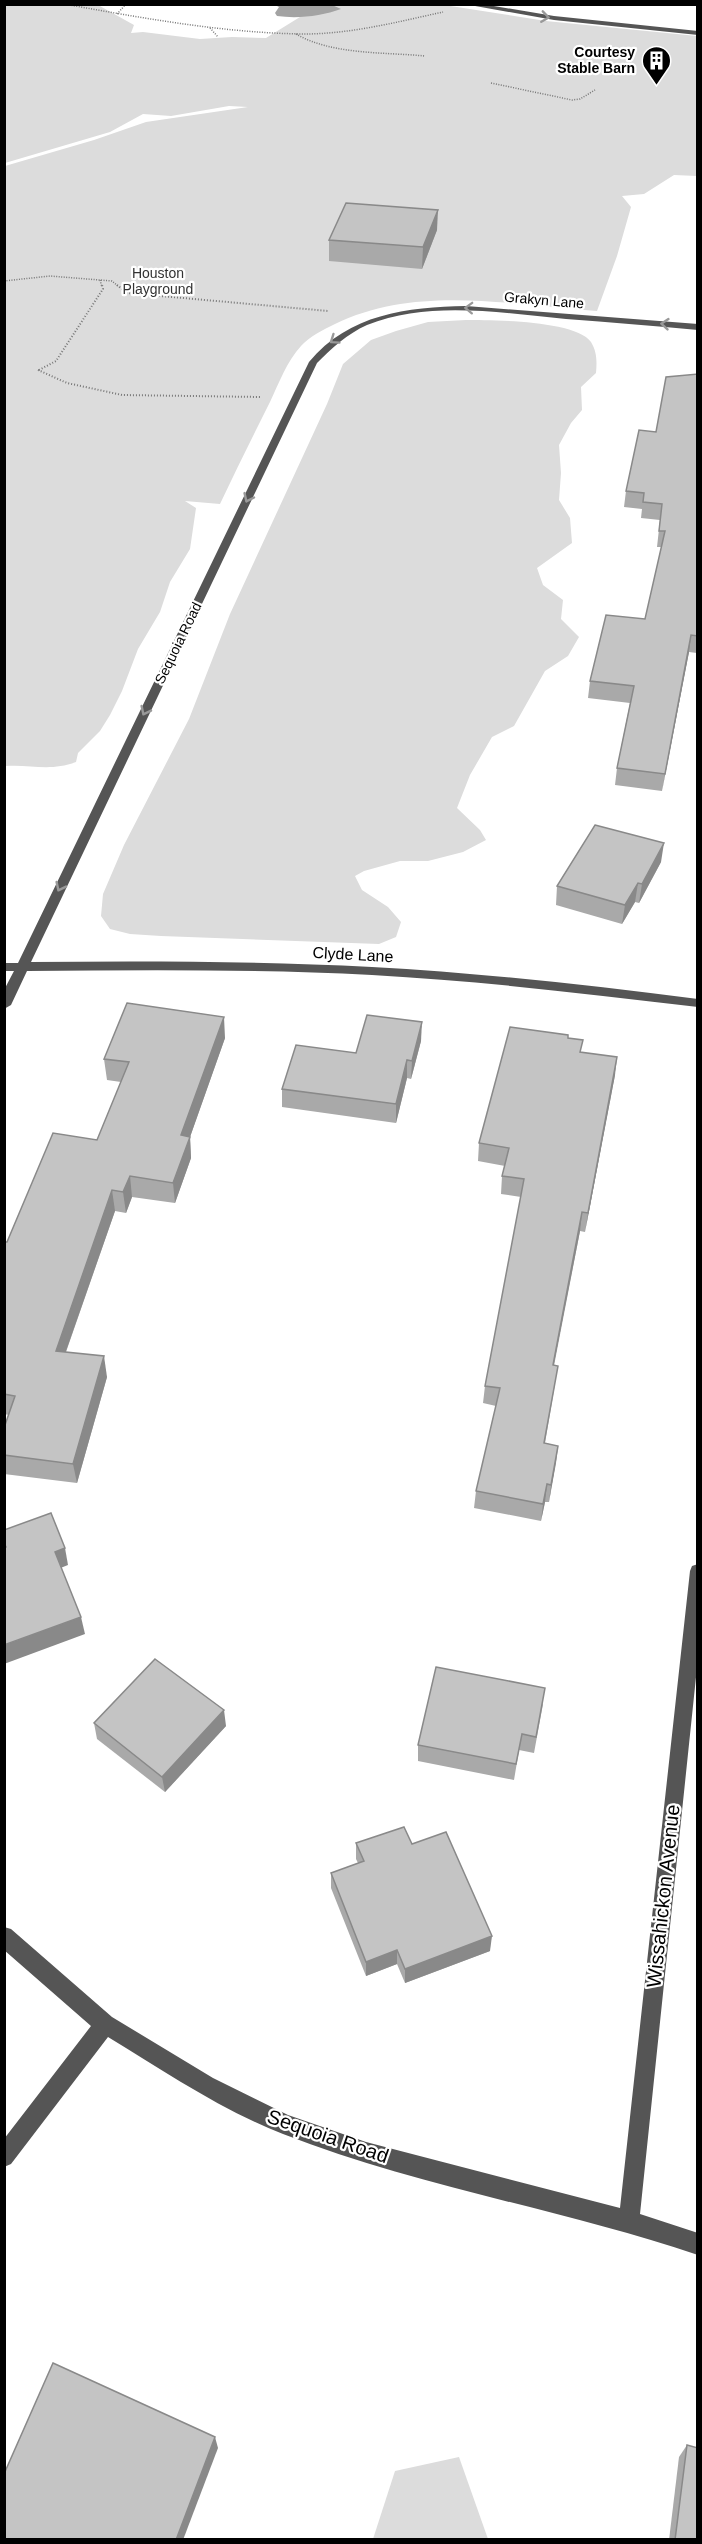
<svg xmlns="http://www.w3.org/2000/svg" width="702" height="2544" font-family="Helvetica,sans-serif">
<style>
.green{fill:#dcdcdc}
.water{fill:#a3a3a3}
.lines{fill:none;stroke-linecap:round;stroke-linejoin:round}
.path-far1{stroke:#777;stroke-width:1.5;stroke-dasharray:1 1.5;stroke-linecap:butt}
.path{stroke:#777;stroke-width:2;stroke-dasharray:1 2;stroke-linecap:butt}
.minor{fill:#555;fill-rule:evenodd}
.wall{fill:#a9a9a9}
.shaded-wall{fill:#898989}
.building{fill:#c4c4c4;stroke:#898989;stroke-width:1.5}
.oneway{stroke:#999}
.labels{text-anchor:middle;stroke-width:4.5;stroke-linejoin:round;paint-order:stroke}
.far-poi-label{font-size:14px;font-weight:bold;fill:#000;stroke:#fff;text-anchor:end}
.far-park-label{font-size:14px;fill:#333;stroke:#fff}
.far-street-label{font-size:14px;fill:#000;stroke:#fff}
.street-label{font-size:16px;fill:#000;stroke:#fff}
.near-street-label{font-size:20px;fill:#000;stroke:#fff}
</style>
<rect width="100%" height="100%" fill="#fff"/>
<!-- green -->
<g class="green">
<path d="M321,4L444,5L546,21L697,36V176L674,175L644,194L622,196L631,207L617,256L597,311C512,305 416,284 335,324C323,330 310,336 301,346C287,361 279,383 270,402C253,436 236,470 220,504L185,501L196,508L190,549L170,582L160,612L138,649L122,691L110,715L100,731L78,753L76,762C49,772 31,764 5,766V166L94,140L146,122L248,107L229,106L171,116L143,114L110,132L5,163V5H98L134,25L131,33L143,32L200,39L232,37L266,38Z"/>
<path d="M466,320C491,320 576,320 591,342C597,352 597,361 596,373L581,387L582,410L571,423L559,445L561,473L559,500L570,518L572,543L537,568L543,585L563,600L561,619L579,637L568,656L545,671L514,726L492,737L470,775L457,808L480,830L486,840L463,852L428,861H400L364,871L355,876L362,890L388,907L401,922L396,937L379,944L161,936L130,934L110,929L101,916L103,894L124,845L189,719L230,614L327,404L343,364L371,340L396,331L428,322Z"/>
<polygon points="459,2457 488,2539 373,2539 395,2471"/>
</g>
<!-- water -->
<path class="water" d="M275,5H332L341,9C322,16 298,19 277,16L275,13L279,7Z"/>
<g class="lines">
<!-- path-far1 -->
<g class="path-far1">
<path d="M64,4C143,18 223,33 304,34C351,34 397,22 443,12"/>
<polyline points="117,14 126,4"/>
<polyline points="210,28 218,37"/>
<path d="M296,34C332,55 384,52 425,56"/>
<polyline points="491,83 572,100 580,99 595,90"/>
<polyline points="100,280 102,287"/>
<polyline points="4,281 50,276 112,281 119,287"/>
</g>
<!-- path -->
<g class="path">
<polyline points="117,285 127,293 328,311"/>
<polyline points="38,370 67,383 122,395 260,397"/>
<polyline points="39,370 56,361 103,289 102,285"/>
</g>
<!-- minor -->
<g class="minor">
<polygon points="464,4 482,4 554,16 698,31 698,35 554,20"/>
<path d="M466,306L698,324V330C654,326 610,322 566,319C502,313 429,300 367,325C347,334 332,348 317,363L31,962C145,961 258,961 372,967C481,973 589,985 698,999V1007C589,994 481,981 372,975C257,969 142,970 27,971L11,1005L4,1009V990L14,971H4V963H18L309,362C349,314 407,307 466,306Z"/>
<path d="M698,1564V1658L640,2214L698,2233V2255C561,2209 416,2186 283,2134C221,2110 164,2071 108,2037L11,2164L4,2167V2139L91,2026L4,1950V1927L11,1929L112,2017L213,2078L288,2115L366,2142L620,2208L690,1571L692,1566Z"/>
</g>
</g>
<!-- wall -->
<g class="wall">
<polygon points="437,230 422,269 329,261 329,240"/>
<polygon points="698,374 697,653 689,652 662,791 615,785 617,768 630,703 588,698 590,681 645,619 662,547 657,547 660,520 641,518 642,509 624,507 626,491 656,432"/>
<polygon points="661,862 639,903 635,902 622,924 556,905 557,886"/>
<polygon points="225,1038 190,1137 191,1158 175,1203 132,1197 126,1213 115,1211 66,1352 107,1377 77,1483 4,1474 4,1428 9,1415 4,1414 4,1244 7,1242 97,1140 121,1082 107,1080 104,1059"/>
<polygon points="568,1038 581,1052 615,1075 585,1232 580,1231 554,1366 555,1384 545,1443 558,1446 549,1502 545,1502 541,1521 474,1508 476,1491 496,1406 483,1403 485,1386 521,1197 501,1194 502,1176 505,1166 478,1161 479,1143"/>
<polygon points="421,1041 411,1079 407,1078 396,1123 282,1107 282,1089 356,1053"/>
<polygon points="543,1704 534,1753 519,1750 514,1780 418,1761 418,1745"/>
<polygon points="94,1723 226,1726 165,1792 97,1739"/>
<polygon points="356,1843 412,1844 490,1951 405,1983 397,1964 366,1976 331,1888 331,1873 358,1863 356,1859"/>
<polygon points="687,2445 698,2540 669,2540 679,2457"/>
</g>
<!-- shaded-wall -->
<g class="shaded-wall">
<polygon points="438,210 437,230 422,269 423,247"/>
<polygon points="691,635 689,652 662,791 665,774"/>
<polygon points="664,843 661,862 639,903 642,884"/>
<polygon points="638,883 635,902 622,924 625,905"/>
<polygon points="224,1017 225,1038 190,1137 191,1158 175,1203 173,1183 181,1135"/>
<polygon points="422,1022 421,1041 411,1079 412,1061"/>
<polygon points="617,1057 615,1075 585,1232 588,1213"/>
<polygon points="407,1060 407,1078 396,1123 396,1104"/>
<polygon points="130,1176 132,1197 126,1213 123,1192"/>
<polygon points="112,1190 115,1211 59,1371 56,1351"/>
<polygon points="582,1212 580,1231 550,1383 553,1365"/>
<polygon points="104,1356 107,1377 77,1483 73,1464"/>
<polygon points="558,1446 556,1463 549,1502 551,1485"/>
<polygon points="547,1484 545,1502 541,1521 543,1504"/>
<polygon points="65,1548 68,1565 58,1569 55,1552"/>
<polygon points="81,1617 85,1634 4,1664 4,1645"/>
<polygon points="224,1710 226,1726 165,1792 162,1777"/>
<polygon points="492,1936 490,1951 405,1983 405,1969"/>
<polygon points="397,1950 397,1964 366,1976 366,1962"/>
<polygon points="215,2437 218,2448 183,2540 176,2540"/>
</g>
<!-- building -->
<g class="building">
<polygon points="346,203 438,210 423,247 329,240"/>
<polygon points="698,374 698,636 691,635 665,774 617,768 634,686 590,681 606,615 645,619 665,531 659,531 662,504 643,502 644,493 626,491 639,430 656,432 666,377"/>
<polygon points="595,825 664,843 642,884 638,883 625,905 557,886"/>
<polygon points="127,1003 224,1017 181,1135 190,1137 173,1183 130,1176 123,1192 112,1190 56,1351 104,1356 73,1464 4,1455 4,1428 15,1396 4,1394 4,1244 5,1242 7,1242 53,1133 97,1140 129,1062 104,1059"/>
<polygon points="367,1015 422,1022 412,1061 407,1060 396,1104 282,1089 296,1045 356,1053"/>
<polygon points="510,1027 568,1035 568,1038 583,1040 580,1052 617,1057 588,1213 582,1212 553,1365 558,1366 544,1443 558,1446 551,1485 547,1484 543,1504 476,1491 500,1388 485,1386 524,1179 502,1176 509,1148 479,1143"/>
<polygon points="51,1513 65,1548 55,1552 81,1617 4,1645 4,1548 6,1547 4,1543 4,1530"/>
<polygon points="155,1659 224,1710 162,1777 94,1723"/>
<polygon points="436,1667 545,1688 536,1737 522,1734 516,1764 418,1745"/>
<polygon points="404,1827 412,1844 446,1832 492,1936 405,1969 397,1950 366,1962 331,1873 364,1861 356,1843"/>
<polygon points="53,2363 215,2437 176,2540 4,2540 4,2474"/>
<polygon points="687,2445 698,2448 698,2540 675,2540"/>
</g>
<!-- one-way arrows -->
<defs><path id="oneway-chevron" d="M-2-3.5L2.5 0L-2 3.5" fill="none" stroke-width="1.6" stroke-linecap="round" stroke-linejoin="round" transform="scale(1.5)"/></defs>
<g class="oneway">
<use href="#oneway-chevron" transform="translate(545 17) rotate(8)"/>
<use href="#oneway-chevron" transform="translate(469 308) rotate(-178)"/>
<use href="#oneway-chevron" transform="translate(665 324) rotate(-175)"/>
<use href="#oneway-chevron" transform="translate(334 340) rotate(145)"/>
<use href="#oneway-chevron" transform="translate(248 498) rotate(115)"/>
<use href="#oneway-chevron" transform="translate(145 711) rotate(116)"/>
<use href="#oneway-chevron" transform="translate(60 887) rotate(116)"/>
</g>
<!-- icons -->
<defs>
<symbol id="building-pin" viewBox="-11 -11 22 30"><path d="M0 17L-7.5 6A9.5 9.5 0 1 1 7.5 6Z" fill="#000" stroke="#fff"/><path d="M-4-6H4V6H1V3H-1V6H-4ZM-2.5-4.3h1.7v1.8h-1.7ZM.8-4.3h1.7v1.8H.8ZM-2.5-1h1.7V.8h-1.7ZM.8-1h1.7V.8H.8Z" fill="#fff"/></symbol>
</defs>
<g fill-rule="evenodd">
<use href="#building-pin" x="640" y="44" width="33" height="45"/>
</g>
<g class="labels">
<!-- far-poi labels -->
<g class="far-poi-label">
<text x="635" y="57">Courtesy<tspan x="635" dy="16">Stable Barn</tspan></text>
</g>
<!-- far-park labels -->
<g class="far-park-label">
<text x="158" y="278">Houston<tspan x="158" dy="16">Playground</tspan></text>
</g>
<!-- far-street labels -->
<g class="far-street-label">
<text transform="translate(544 300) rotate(5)" y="5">Grakyn Lane</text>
<text transform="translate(178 643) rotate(-64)" y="5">Sequoia Road</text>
</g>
<!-- street labels -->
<g class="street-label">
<text transform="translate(353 954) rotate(3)" y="6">Clyde Lane</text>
</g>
<!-- near-street labels -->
<g class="near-street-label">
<text transform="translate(663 1896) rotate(-84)" y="7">Wissahickon Avenue</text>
<text transform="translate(328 2136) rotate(19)" y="7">Sequoia Road</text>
</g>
</g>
<!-- border -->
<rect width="702" height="2544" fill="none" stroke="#000000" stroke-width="12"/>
</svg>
